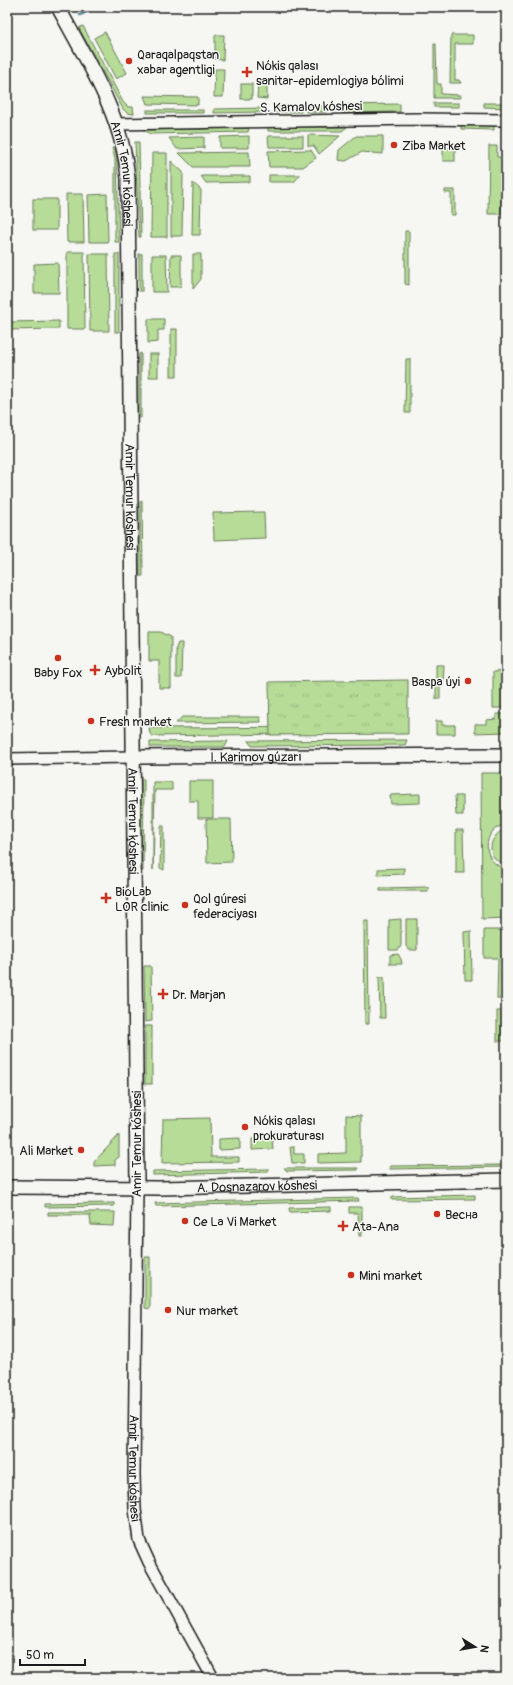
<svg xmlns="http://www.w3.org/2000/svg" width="513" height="1685" font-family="Pangolin,sans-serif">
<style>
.grass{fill:#b6dc98;stroke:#697c5a}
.park{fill:url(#park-tufts);stroke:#697c5a}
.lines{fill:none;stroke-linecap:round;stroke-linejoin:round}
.stream{stroke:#5f8799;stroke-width:2.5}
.tertiary-casing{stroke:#1c1c1c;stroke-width:14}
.secondary-casing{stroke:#1c1c1c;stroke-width:16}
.tertiary{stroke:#f6f6f2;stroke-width:11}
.secondary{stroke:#f6f6f2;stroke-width:13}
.poi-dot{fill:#c8321e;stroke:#f6f6f2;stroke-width:1.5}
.labels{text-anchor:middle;stroke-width:3;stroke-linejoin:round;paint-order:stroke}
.poi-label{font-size:13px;fill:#1c1c1c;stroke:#f6f6f2;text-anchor:start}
.street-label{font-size:13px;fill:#1c1c1c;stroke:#f6f6f2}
</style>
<defs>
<pattern id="park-tufts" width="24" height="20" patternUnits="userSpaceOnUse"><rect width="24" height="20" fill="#b6dc98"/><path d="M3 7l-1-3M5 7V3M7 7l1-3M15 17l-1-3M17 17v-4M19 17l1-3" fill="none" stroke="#9cbc82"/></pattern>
</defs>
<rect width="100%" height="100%" fill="#f6f6f2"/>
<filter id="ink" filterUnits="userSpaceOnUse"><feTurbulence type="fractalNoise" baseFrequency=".025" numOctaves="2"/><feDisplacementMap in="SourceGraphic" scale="8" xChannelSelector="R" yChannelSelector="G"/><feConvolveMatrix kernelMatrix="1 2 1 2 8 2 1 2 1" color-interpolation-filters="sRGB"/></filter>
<g filter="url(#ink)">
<!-- grass -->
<g class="grass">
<polygon points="83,26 123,102 128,107 133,107 134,114 127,113 123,109 79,28"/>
<polygon points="105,32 127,73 116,79 94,38"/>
<polygon points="217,35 224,35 223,60 215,59 215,36"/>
<polygon points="451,35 473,35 473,44 455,44 455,80 459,80 461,83 450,83"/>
<polygon points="434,44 436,44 437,84 441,84 441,94 460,95 460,98 434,98"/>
<polygon points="215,69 224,69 223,97 214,97"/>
<rect x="241" y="84" width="11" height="15"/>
<polygon points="258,84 267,84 267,99 257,98"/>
<polygon points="144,96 198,97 198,105 147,104"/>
<rect x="434" y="103" width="25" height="4"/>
<polygon points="484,103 506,103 506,108 484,107"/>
<polygon points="400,104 400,112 343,113 339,108 339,105"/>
<rect x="274" y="106" width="27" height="6"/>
<polygon points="306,106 329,106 327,111 325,112 306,112"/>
<polygon points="266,108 266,112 214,113 214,109"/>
<rect x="147" y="110" width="56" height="3"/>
<polygon points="461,124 494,126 494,130 461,129"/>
<polygon points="268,127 347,127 342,131 268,131"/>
<polygon points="249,128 248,132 150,134 144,130"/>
<polygon points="308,135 340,136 319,154 314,146 308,146"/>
<polygon points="249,136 249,148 220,148 220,137"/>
<polygon points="268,136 303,136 303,147 269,147"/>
<polygon points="356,136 383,136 383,154 362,152 346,161 338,160 339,150"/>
<polygon points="204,137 204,148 177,149 169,138"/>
<polygon points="135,142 139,142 141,237 139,237"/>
<polygon points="489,146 497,146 497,157 502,157 501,214 488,214"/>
<polygon points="115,147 117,158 119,242 115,242 115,159 112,148"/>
<rect x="443" y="148" width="12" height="13"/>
<polygon points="311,150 316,158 303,167 269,167 268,151"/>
<polygon points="249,152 250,167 193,167 179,153"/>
<polygon points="152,153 167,153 167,237 151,237"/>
<polygon points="504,157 506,157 506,214 503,214"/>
<polygon points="171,161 183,172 182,236 171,236"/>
<polygon points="269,175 300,175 294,182 269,182"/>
<polygon points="201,176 250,176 250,182 206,183"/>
<polygon points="193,183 201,190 200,235 192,235"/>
<polygon points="445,190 455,190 455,215 451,215 451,193 445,193"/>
<polygon points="66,194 83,194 84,242 67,242"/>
<polygon points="107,194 108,242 89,242 88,195"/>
<rect x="33" y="199" width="24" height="31"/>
<polygon points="405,231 409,231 409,285 405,284"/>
<polygon points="67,252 84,252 85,329 67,329"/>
<polygon points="89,254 108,254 109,331 90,331"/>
<rect x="115" y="254" width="4" height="78"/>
<rect x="139" y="254" width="3" height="37"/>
<polygon points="193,254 201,254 201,279 193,289"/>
<polygon points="152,255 166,255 167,292 152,292"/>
<polygon points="171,255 181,255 181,287 170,287"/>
<polygon points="58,263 59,293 34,293 34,264"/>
<polygon points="148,319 164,319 164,330 158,330 158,342 148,343"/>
<polygon points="59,321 59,329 7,330 7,322"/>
<rect x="171" y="329" width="6" height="47"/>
<polygon points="141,353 141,418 139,418 139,354"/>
<rect x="149" y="354" width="9" height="23"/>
<polygon points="406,359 410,359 410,413 405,413"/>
<polygon points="142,501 143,576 140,576 140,502"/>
<polygon points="264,512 265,538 214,540 213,513"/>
<polygon points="149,632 161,632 171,637 171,688 159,688 159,661 149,661"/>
<polygon points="178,643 182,643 181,678 176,678 176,648"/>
<polygon points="436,665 444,665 443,685 440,685 440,699 436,699"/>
<polygon points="506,671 506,708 493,708 493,672"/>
<polygon points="496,714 506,714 506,732 475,733 475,724 486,724 486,720 496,719"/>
<polygon points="182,717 260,717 261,722 176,723"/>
<polygon points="436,721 442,721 442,725 455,725 455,734 436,734"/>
<polygon points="355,727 355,733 152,736 150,734 149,728"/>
<polygon points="407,740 405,745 252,746 248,741"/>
<polygon points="228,741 225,747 150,747 150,742"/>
<path d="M481,773H505L506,825C481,827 481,865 506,868V918L482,919Z"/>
<polygon points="141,779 144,779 143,871 140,871"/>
<polygon points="189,781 213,781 213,818 198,818 198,801 189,801"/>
<polygon points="153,782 172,782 172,790 155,790 153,870"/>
<polygon points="420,794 420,803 391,804 390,795"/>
<polygon points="455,796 463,796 463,815 456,815"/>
<polygon points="206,819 231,819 232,862 207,863"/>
<polygon points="161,826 164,826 164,870 160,868"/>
<path d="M506,829V864C485,861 487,835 506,829Z"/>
<polygon points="456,830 463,830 464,873 456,873"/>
<polygon points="404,868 404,874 378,875 378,869"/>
<polygon points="428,887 428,891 380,891 380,888"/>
<polygon points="401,919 401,946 398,950 389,950 389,920"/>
<polygon points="417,919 417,950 409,950 406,946 406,919"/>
<polygon points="364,921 368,921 369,1024 365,1024"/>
<polygon points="484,930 506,930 505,999 497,999 498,958 484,958"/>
<polygon points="471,931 472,980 465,980 464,932"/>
<polygon points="398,954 401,959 402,964 390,964 390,955"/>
<polygon points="144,966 151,966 152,1021 145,1022"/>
<polygon points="379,977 384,977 385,1018 380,1018"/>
<rect x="497" y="1011" width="9" height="30"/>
<rect x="145" y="1026" width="7" height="58"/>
<polygon points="346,1115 361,1116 361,1162 318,1163 318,1154 346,1153"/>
<polygon points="210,1118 211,1157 239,1157 239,1162 162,1163 163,1119"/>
<polygon points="119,1135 119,1157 115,1160 115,1165 94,1166 94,1162"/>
<polygon points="240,1138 240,1149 219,1150 219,1139"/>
<polygon points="272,1138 273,1149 252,1150 252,1139"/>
<polygon points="290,1147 294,1147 294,1154 304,1154 304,1163 292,1163"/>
<polygon points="506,1165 506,1167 390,1169 390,1166"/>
<polygon points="284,1168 358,1168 358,1170 287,1171"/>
<polygon points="269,1169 268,1172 153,1175 153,1171"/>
<polygon points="475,1195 475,1199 392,1200 392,1197"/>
<polygon points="358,1198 359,1201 156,1206 155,1203"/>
<polygon points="114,1203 114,1206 45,1207 45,1204"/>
<polygon points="331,1207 331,1211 290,1212 289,1208"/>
<polygon points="349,1207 362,1207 362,1236 359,1236 358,1213 349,1213"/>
<polygon points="48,1212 115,1212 114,1226 91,1225 90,1215 48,1215"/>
<polygon points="145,1257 150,1257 150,1309 145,1308"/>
</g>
<!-- park -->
<polygon class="park" points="408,680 408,734 270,735 269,682"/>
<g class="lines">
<!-- stream -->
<polyline class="stream" points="80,15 97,7"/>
<defs>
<g id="tertiary">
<polyline points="116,124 417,119 506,120"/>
<polyline points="7,759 133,757"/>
<path id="s1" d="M137,1188L134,1475L135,1509L139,1540L149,1562L213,1678"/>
</g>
<g id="secondary">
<path id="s2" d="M58,7C87,61 123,116 128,179L137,1188"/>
<path id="s3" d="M133,757L506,755"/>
<path id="s4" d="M7,1187L160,1188L506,1180"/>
</g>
</defs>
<!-- tertiary casing -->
<use href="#tertiary" class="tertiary-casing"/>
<!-- secondary casing -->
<use href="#secondary" class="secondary-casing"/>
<!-- tertiary -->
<use href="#tertiary" class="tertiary"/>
<!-- secondary -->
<use href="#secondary" class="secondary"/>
</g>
</g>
<!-- markers -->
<g class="poi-dot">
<circle cx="129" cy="61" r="4"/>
<path d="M245 66h4v4h4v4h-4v4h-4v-4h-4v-4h4z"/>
<circle cx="394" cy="145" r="4"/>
<circle cx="58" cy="658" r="4"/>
<path d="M93 664h4v4h4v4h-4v4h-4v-4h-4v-4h4z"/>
<circle cx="468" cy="681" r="4"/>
<circle cx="91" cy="721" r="4"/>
<path d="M104 892h4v4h4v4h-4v4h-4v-4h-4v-4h4z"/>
<circle cx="185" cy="905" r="4"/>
<path d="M161 988h4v4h4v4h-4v4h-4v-4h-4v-4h4z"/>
<circle cx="245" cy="1127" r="4"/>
<circle cx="81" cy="1150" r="4"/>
<circle cx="437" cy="1214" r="4"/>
<circle cx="185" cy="1221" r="4"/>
<path d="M341 1220h4v4h4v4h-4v4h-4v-4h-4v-4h4z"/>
<circle cx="351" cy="1275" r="4"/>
<circle cx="168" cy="1310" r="4"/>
</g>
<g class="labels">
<!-- poi labels -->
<g class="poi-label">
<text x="137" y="59">Qaraqalpaqstan<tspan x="137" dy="15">xabar agentligi</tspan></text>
<text x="256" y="70">Nókis qalası<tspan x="256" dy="15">sanitar-epidemlogiya bólimi</tspan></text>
<text x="402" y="150">Ziba Market</text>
<text x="104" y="675">Aybolit</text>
<text x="58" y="677" text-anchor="middle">Baby Fox</text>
<text x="460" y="686" text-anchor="end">Baspa úyi</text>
<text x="99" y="726">Fresh market</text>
<text x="115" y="896">BioLab<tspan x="115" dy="15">LOR clinic</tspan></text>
<text x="193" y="903">Qol gúresi<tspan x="193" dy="15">federaciyası</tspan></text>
<text x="172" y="999">Dr. Marjan</text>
<text x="253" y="1125">Nókis qalası<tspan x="253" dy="15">prokuraturası</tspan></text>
<text x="73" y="1155" text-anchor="end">Ali Market</text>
<text x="445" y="1219">Весна</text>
<text x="193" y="1226">Ce La Vi Market</text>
<text x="352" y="1231">Ata-Ana</text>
<text x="359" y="1280">Mini market</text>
<text x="176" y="1315">Nur market</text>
</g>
<!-- street labels -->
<g class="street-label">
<text transform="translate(311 106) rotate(-1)" y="5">S. Kamalov kóshesi</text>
<text dy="5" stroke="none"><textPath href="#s2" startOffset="181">Amir Temur kóshesi</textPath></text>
<text dy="5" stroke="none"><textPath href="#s2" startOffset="505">Amir Temur kóshesi</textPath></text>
<text dy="5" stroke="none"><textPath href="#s3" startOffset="123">I. Karimov gúzarı</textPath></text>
<text dy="5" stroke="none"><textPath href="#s2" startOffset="829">Amir Temur kóshesi</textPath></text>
<text transform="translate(136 1144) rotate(-90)" y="5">Amir Temur kóshesi</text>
<text dy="5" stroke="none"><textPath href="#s4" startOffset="250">A. Dosnazarov kóshesi</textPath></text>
<text dy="5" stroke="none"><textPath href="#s1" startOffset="280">Amir Temur kóshesi</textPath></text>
</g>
</g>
<!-- margin -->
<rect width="513" height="1685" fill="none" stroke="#f6f6f2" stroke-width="24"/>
<rect x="12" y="12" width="489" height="1661" fill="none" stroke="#1c1c1c" stroke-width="1.5" filter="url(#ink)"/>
<!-- north arrow -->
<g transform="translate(475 1647) rotate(101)" stroke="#f6f6f2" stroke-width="3" paint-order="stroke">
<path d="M0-3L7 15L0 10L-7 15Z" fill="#1c1c1c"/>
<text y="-6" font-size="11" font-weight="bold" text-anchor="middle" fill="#1c1c1c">N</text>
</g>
<!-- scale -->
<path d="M20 1659v6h65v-6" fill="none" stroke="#1c1c1c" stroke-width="2"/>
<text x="26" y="1659" font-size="12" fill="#1c1c1c" stroke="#f6f6f2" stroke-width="3" paint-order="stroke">50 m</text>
</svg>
